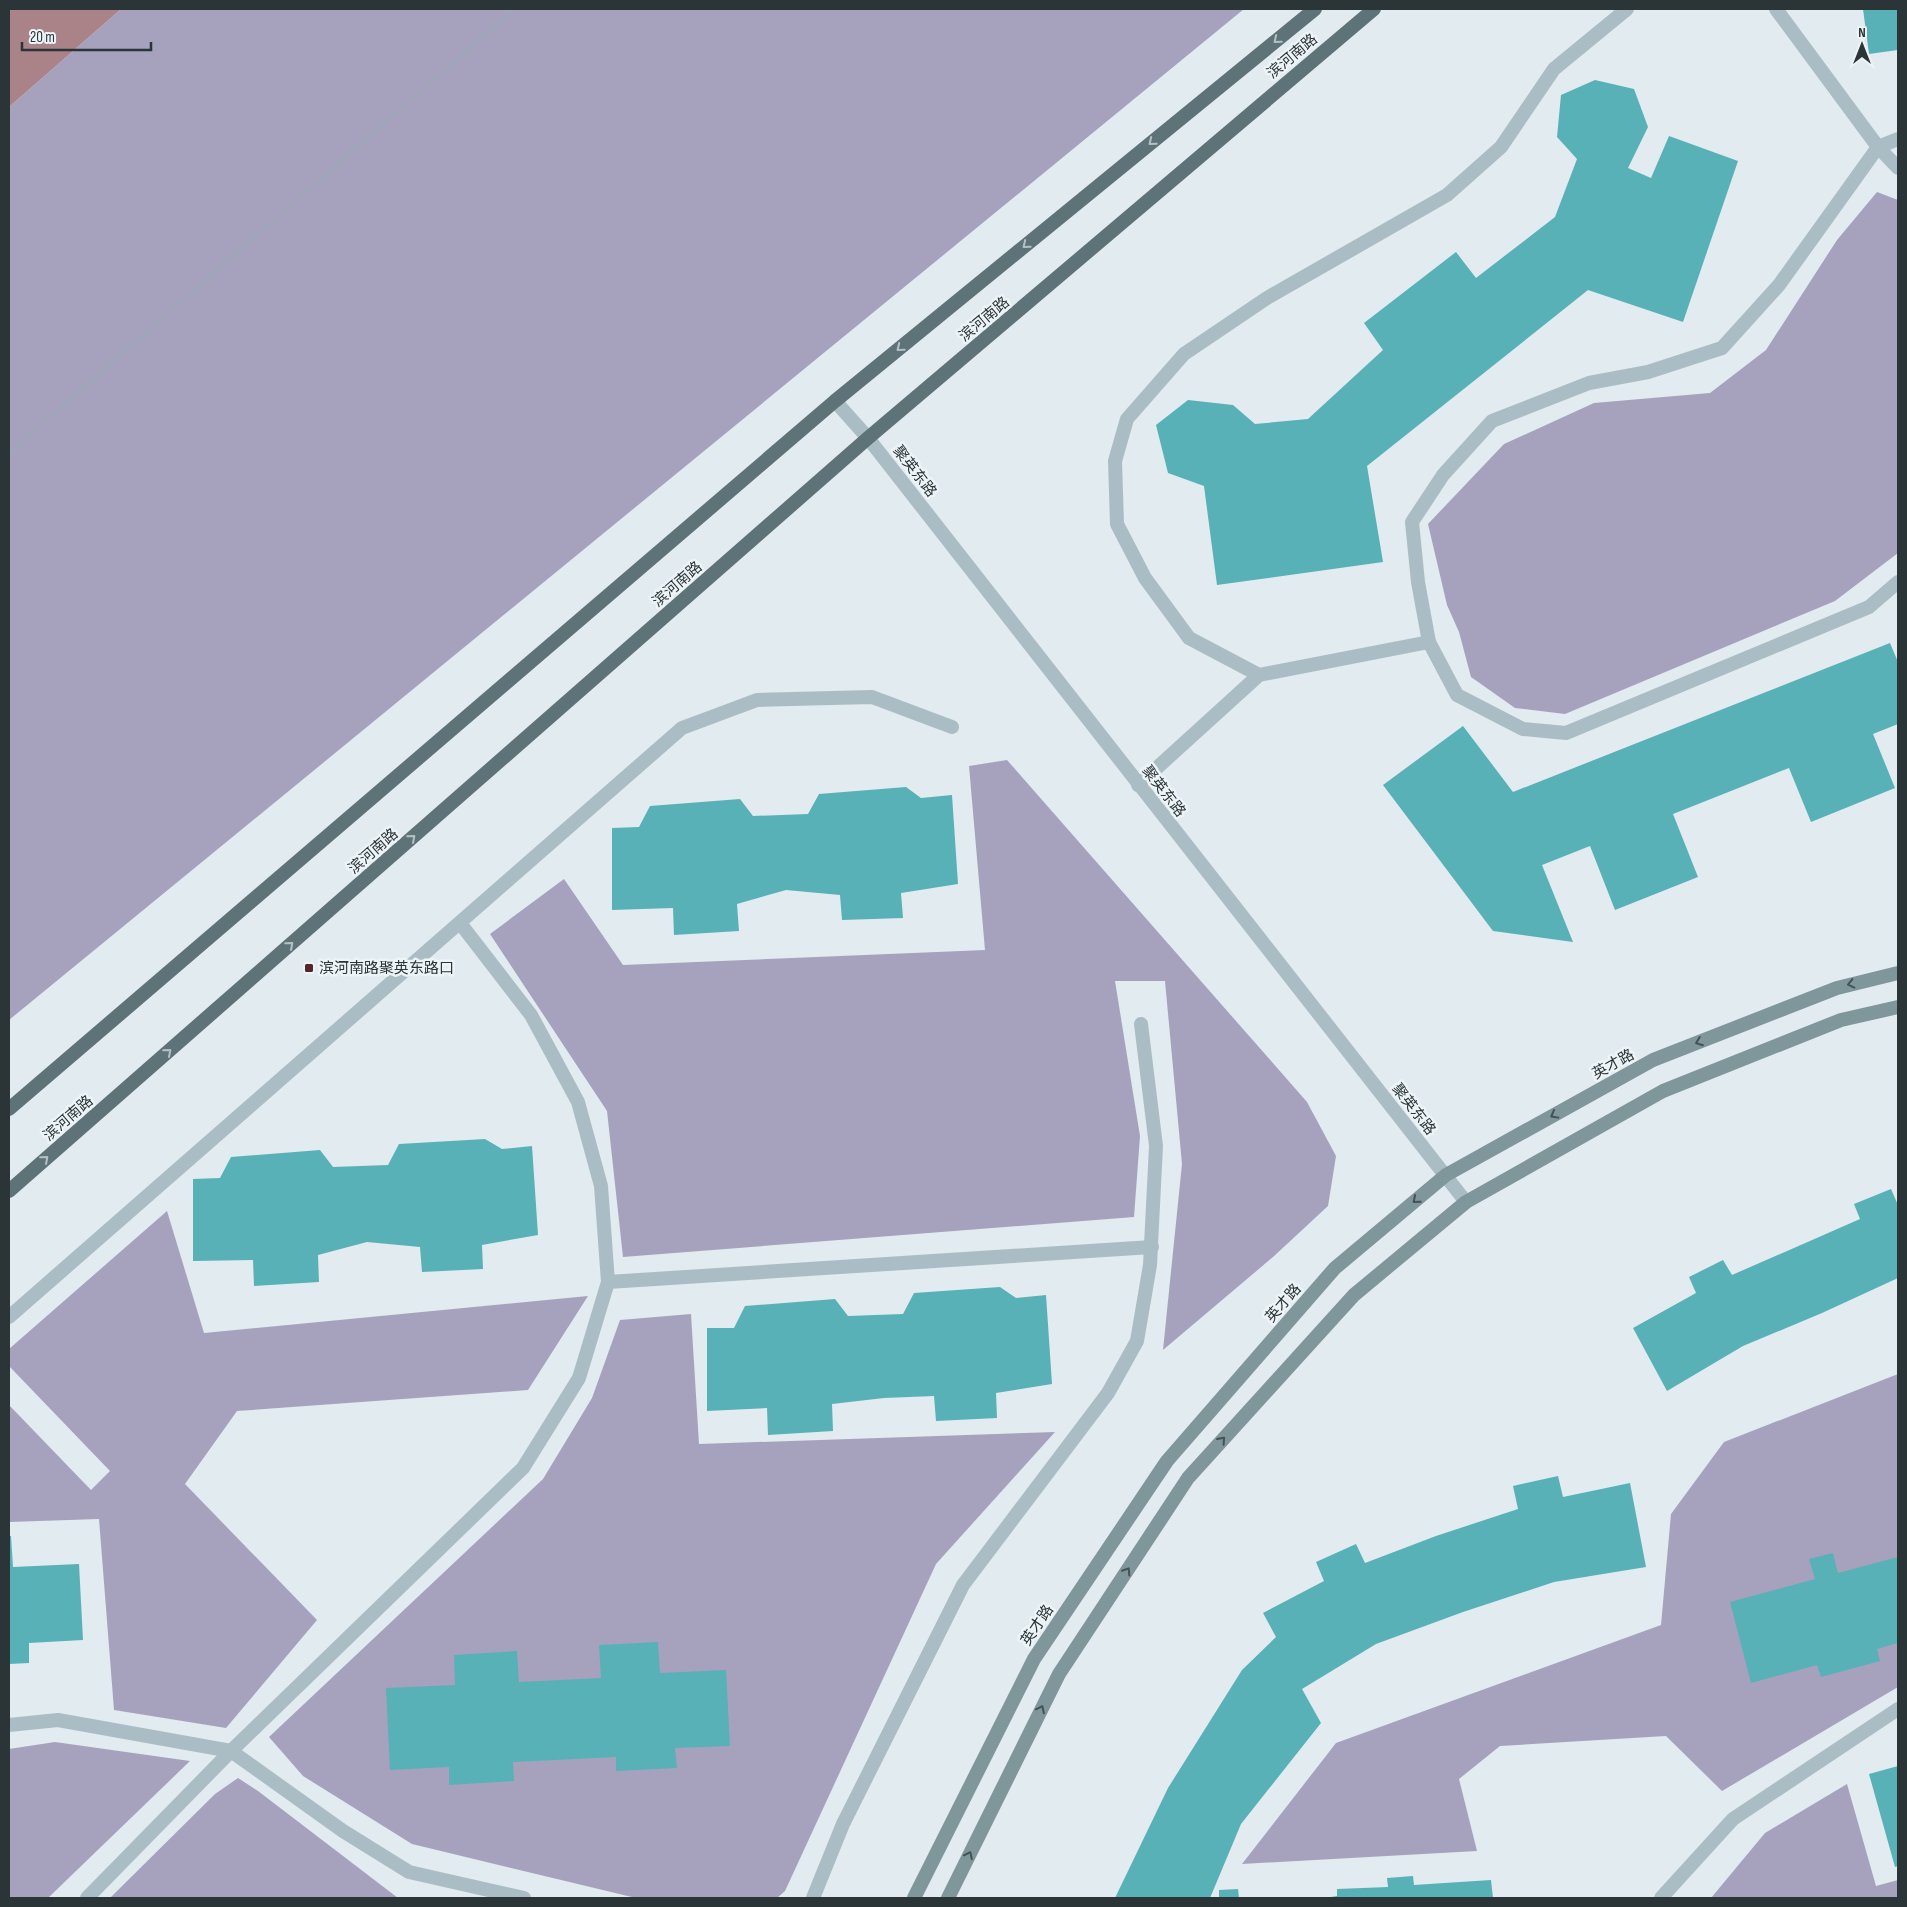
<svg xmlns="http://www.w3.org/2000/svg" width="1907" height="1907" font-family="'Sofia Sans Condensed','Noto Sans SC',sans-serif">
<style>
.green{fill:#a6a2be}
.water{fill:#aa8388}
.building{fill:#58b1b7}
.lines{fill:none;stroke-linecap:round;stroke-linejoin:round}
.path{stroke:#98acb3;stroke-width:3;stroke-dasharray:2.5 2.5;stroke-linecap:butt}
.minor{stroke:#abbdc4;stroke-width:14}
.secondary{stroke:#7f969b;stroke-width:14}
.primary{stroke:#5e7377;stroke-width:14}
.oneway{stroke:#b4c0c4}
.oneway2{stroke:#445255}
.poi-dot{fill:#53262b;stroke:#edf4f8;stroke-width:2}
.labels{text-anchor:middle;stroke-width:5;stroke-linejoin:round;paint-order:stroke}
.street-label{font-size:15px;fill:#2b3537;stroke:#edf4f8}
.poi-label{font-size:15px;fill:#2b3537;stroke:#edf4f8;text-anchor:start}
</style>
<rect width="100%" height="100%" fill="#e1ebf0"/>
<!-- green -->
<g class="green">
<polygon points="121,9 1244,9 9,1020 9,107"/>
<polygon points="1877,192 1898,200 1898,553 1835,601 1565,714 1515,708 1471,677 1459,632 1447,605 1428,524 1504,444 1594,403 1710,393 1766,350 1837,240"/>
<polygon points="1007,760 1307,1102 1336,1156 1328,1206 1273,1257 1163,1350 1182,1164 1165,981 1115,981 1140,1136 1134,1217 623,1257 607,1111 490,934 564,879 623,965 985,950 969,766"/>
<polygon points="167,1211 204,1333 588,1296 528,1390 237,1411 185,1484 317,1620 226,1728 114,1710 99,1519 9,1522 9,1405 91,1490 110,1471 9,1366 9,1349"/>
<polygon points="691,1314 699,1444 1055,1432 936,1564 785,1891 777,1898 636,1898 412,1844 303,1776 269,1737 543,1479 592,1398 620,1320"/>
<polygon points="1898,1374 1898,1687 1722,1791 1666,1736 1500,1746 1459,1779 1477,1851 1242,1864 1336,1743 1661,1625 1671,1514 1724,1442"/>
<polygon points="55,1742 190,1761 48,1898 9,1898 9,1749"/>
<polygon points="238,1778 258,1791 398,1898 110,1898 215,1794"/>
<polygon points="1847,1784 1876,1886 1898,1880 1898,1898 1711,1898 1765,1833"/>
</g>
<!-- water -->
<polygon class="water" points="9,9 121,9 9,107"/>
<!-- building -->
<g class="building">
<polygon points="1863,9 1898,9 1898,50 1869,54"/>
<polygon points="1595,80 1634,89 1648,127 1628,168 1651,178 1669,136 1738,161 1683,322 1588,290 1367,466 1383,562 1217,585 1204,486 1168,473 1156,425 1188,400 1233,405 1255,424 1308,419 1383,350 1364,323 1456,252 1476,278 1555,217 1577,159 1557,137 1561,95"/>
<polygon points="1890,643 1898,662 1898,724 1873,734 1895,788 1811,822 1789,768 1673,814 1698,877 1615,910 1590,846 1542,865 1573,942 1493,931 1383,785 1463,726 1513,792"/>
<polygon points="906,787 921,798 952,795 958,884 901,893 903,918 842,920 840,895 786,890 737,904 739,931 674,935 673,908 612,910 612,828 639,827 650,806 740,799 753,816 808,814 819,794"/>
<polygon points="485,1139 502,1149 532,1146 538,1235 482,1245 483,1269 422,1272 420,1247 367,1242 318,1255 319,1282 254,1286 253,1260 193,1261 193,1179 220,1178 231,1157 320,1150 333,1167 388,1165 399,1144"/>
<polygon points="1891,1189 1898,1205 1898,1278 1822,1313 1743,1346 1667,1391 1633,1328 1696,1293 1689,1277 1723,1260 1732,1275 1860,1219 1854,1204"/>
<polygon points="1000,1287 1016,1298 1046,1295 1052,1384 996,1393 997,1418 936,1421 934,1396 884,1398 832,1404 833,1431 768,1435 767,1408 707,1411 707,1328 734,1328 745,1306 835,1299 848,1316 903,1314 914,1293"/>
<polygon points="1558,1476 1563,1497 1630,1483 1646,1567 1554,1582 1463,1612 1376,1644 1302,1689 1321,1723 1241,1824 1210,1898 1115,1898 1168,1788 1242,1670 1276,1637 1263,1613 1324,1581 1316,1562 1356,1544 1365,1563 1436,1536 1518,1509 1513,1486"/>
<polygon points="9,1536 11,1536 13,1567 79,1564 83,1640 29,1643 29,1663 9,1664"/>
<polygon points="1833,1553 1838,1573 1898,1557 1898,1643 1877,1649 1880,1661 1821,1677 1817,1665 1751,1683 1730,1602 1815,1579 1809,1559"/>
<polygon points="658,1642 660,1673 726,1670 730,1746 675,1748 677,1768 616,1771 616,1757 513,1762 514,1781 449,1785 449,1767 390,1770 386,1688 455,1685 454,1655 517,1651 519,1682 601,1678 599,1645"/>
<polygon points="1898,1766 1898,1866 1895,1867 1869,1774"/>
<polygon points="1413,1876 1414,1885 1491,1880 1493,1898 1324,1898 1337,1896 1337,1889 1388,1887 1387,1878"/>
<polygon points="1238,1889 1239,1898 1219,1898 1219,1890"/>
</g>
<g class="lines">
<!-- path -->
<polyline class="path" points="9,453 514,9"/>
<!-- minor -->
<g class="minor">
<polyline points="1776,9 1878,147 1898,168"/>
<polyline points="835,401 868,438 1466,1202"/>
<polyline points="1429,642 1418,582 1412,522 1443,475 1492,421 1589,383 1648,372 1722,348 1779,285 1878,147 1898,139"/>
<polyline points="1259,675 1189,638 1145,578 1117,524 1115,461 1127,419 1184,354 1267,298 1447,195 1501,147 1554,69 1627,9"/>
<polyline points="1138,785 1259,675 1429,642 1457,695 1523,729 1566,733 1869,607 1898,582"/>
<polyline points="608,1282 1152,1247"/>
<polyline points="9,1317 682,728 757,700 872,697 952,727"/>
<polyline points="9,1725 58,1720 231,1751 343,1831 409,1872 524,1898"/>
<polyline points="87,1898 231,1751 523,1468 579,1378 608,1282 601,1186 578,1102 531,1015 460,923"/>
<polyline points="813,1898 843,1824 963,1585 1108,1393 1137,1341 1150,1265 1156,1146 1141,1024"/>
<polyline points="1661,1898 1733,1819 1898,1709"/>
</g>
<!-- secondary -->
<g class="secondary">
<polyline points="914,1898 1034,1659 1167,1461 1335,1268 1446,1175 1653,1060 1837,988 1898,973"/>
<polyline points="948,1898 1059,1674 1188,1478 1354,1295 1466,1202 1663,1091 1841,1020 1898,1007"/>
</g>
<!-- primary -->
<g class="primary">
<polyline points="9,1109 835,401 1315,9"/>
<polyline points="9,1191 868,438 1374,9"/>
</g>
</g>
<!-- one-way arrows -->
<defs><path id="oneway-chevron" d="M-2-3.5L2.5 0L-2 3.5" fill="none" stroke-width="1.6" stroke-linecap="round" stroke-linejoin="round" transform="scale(1.25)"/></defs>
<g class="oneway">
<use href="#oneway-chevron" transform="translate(1277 40) rotate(141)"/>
<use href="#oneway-chevron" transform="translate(1152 142) rotate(141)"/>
<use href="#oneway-chevron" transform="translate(1026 245) rotate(141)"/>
<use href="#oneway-chevron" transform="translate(900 348) rotate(141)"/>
<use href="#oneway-chevron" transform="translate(412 838) rotate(-41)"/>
<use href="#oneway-chevron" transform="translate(290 945) rotate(-41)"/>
<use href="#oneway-chevron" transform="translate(168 1052) rotate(-41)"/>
<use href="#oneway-chevron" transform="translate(45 1159) rotate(-41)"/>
</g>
<g class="oneway2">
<use href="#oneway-chevron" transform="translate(1851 984) rotate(167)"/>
<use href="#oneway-chevron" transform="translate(1699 1042) rotate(159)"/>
<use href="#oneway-chevron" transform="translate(1554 1115) rotate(151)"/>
<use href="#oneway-chevron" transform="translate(1416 1200) rotate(140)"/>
<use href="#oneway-chevron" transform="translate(1222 1440) rotate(-48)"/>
<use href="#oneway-chevron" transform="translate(1127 1571) rotate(-57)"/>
<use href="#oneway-chevron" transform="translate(1041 1709) rotate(-64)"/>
<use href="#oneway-chevron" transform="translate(969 1855) rotate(-64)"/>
</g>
<!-- markers -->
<rect class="poi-dot" x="304" y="963" width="10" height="10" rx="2.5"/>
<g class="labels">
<!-- street labels -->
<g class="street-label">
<text transform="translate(1292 56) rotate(-40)" y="5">滨河南路</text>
<text transform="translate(984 319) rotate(-40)" y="5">滨河南路</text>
<text transform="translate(915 471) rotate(52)" y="5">聚英东路</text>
<text transform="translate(677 584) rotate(-41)" y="5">滨河南路</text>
<text transform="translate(1164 791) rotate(52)" y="5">聚英东路</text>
<text transform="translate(373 851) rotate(-41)" y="5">滨河南路</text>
<text transform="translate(1613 1064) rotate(-29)" y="5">英才路</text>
<text transform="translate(1414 1109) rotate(52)" y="5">聚英东路</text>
<text transform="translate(68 1118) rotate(-41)" y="5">滨河南路</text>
<text transform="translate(1283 1303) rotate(-49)" y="5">英才路</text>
<text transform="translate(1037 1625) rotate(-56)" y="5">英才路</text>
</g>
<!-- poi labels -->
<g class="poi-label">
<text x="319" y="973">滨河南路聚英东路口</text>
</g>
</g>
<!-- border -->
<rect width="1907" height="1907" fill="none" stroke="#2b3537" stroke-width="20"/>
<!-- north arrow -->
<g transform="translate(1862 45)" stroke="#edf4f8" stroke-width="4" paint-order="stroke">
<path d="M0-4L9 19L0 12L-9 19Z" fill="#2b3537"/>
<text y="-8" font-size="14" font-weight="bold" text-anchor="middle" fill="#2b3537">N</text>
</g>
<!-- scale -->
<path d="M22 42v8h129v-8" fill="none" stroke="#2b3537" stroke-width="2.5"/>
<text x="30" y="42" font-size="15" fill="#2b3537" stroke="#edf4f8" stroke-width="4" paint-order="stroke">20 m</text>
</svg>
